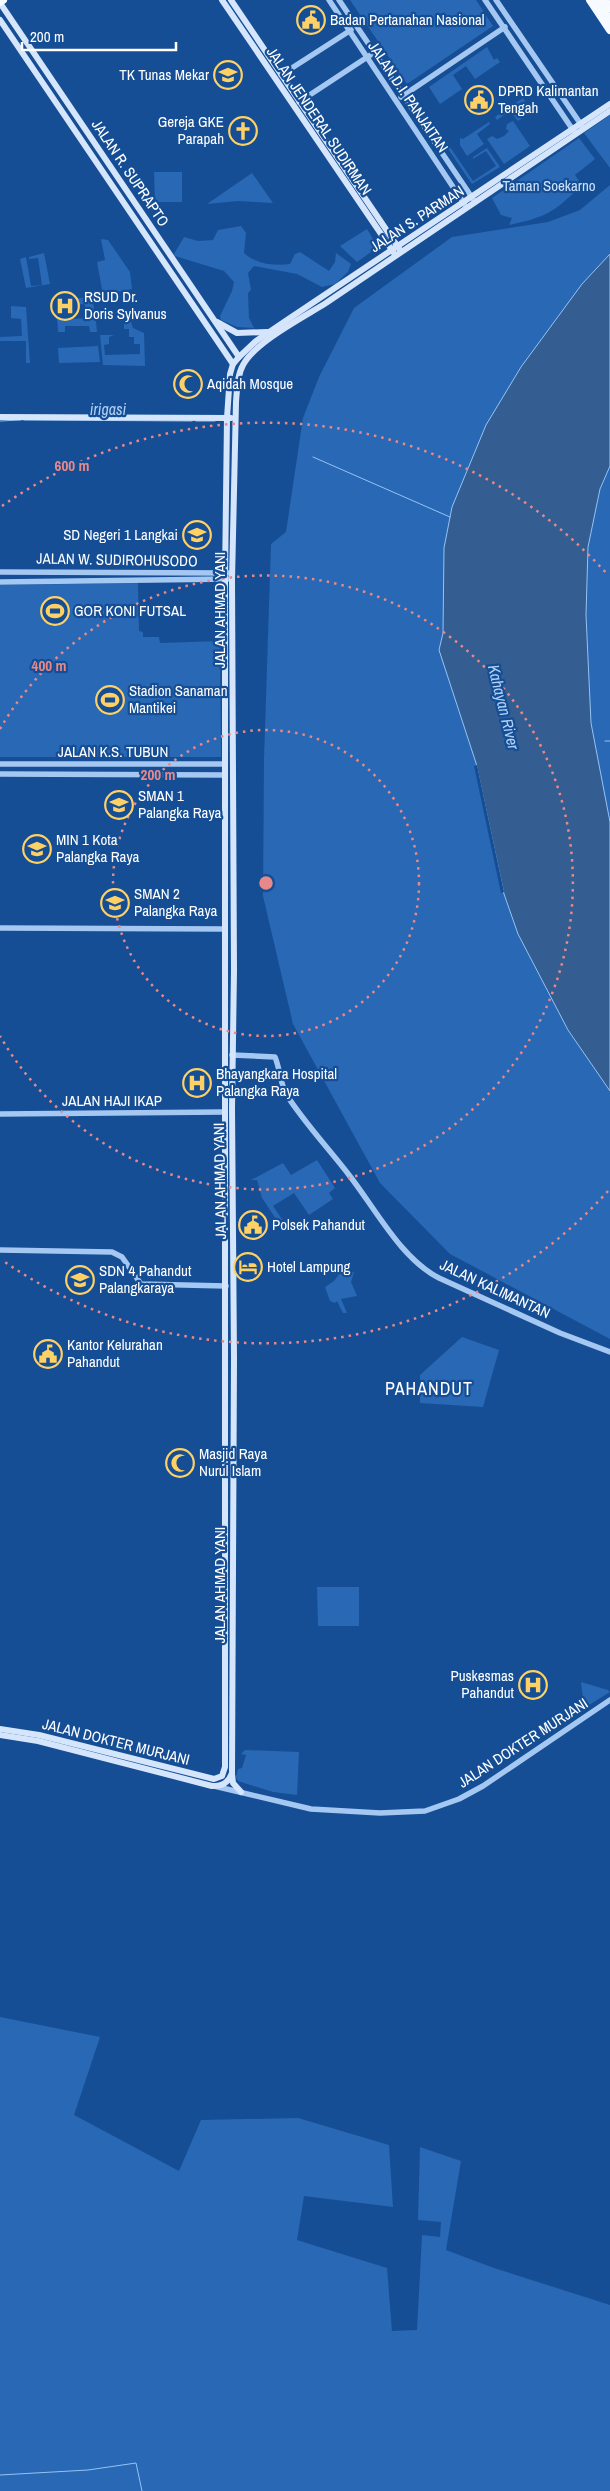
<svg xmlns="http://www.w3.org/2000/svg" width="610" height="2491" font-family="'Archivo Narrow',sans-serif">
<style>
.green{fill:#2868b4}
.water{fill:#345e91;stroke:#97c3f5}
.pier{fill:#154e95}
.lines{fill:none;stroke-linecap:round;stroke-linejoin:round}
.stream{stroke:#97c3f5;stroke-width:1}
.tertiary{stroke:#a5c8f2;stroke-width:5.5}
.secondary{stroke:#d4e5fc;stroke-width:6}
.trunk{stroke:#f7faff;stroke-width:8}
.ring{fill:none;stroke:#e88989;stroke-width:2.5;stroke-dasharray:2.5 5}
.labels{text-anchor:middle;stroke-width:4.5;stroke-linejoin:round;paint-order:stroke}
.poi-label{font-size:15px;fill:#fff;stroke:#154e95;text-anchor:start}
.street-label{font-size:15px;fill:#fff;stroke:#154e95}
.park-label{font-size:15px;fill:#cce3fc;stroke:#154e95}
.water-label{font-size:16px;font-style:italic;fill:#b1d2f8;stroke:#154e95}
.quarter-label{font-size:18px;letter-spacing:1px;fill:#fff;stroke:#154e95}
.centre{fill:#e88989;stroke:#154e95;stroke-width:2.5}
.ring-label{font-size:15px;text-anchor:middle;font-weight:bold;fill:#e88989;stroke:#154e95;stroke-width:4.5;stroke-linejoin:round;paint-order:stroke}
</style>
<rect width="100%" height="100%" fill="#154e95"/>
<!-- green -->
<g class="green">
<polygon points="350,0 476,0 493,26 407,84"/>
<polygon points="487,47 494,60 497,58 500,62 475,79 466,66 453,75 462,89 440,104 429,87"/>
<polygon points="523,98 532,112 518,121 510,111 497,120 495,117"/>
<polygon points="610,115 610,168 584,133"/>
<polygon points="513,121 530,146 504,164 487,139 492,136 497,139 504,136 509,131 506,129 507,124"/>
<polygon points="489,122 490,124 477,134 484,144 467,156 460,145 460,138 463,139"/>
<path d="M579,138L595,159L575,175L582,185C554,212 547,217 509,225L512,218L501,215L492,198Z"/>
<polygon points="446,141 473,181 496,166 486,151 473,159 473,157 487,148 500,167 472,184 444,143"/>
<polygon points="154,172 182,172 182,202 155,202"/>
<polygon points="252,173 273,203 238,201 207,204"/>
<polygon points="610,185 610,254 582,284 443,633 440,649 476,763 504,894 518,934 568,1030 610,1091 610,1339 450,1254 380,1183 293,1024 263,896 264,759 271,544 286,532 303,418 319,377 354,308 452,237 548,222 580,210"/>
<path d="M241,226L246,233L244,253C256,264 274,266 290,264L295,254L300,252L329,271L335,262L336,253L351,264L348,272L335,284L322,287L297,274L254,266L248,273L251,290L248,293L249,318L254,328L237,327L221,320L220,316L232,291L234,282L224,271L175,256L174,254L184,237L198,241L213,240L218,230Z"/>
<polygon points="367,229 378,247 357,262 340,246"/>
<polygon points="101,239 108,240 130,272 132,289 103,295 97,262 105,260"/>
<polygon points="44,253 50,284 26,288 20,259 26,257 31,286 42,285 38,258 29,259 29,257"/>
<polygon points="92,290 94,309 87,310 84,304 62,306 62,311 56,312 55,296 62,295 63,301 87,297 86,291"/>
<polygon points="11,306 26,307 30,363 26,363 26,341 0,341 0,337 22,336 21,319 11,318"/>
<polygon points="95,311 97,332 90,332 89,326 65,326 65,332 58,332 57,315 62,314 63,320 87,318 87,312"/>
<polygon points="131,322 133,328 144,333 145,366 103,365 100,335 114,335 109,337 109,344 104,345 105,355 140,354 140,344 134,344 134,337 129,337 129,329 124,329 124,323"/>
<polygon points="98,346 100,362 59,363 58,348"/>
<polygon points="610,466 610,822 591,723 586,615 588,547 600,489"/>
<polygon points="138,583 139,631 143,632 143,637 159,637 160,643 220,641 221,757 0,757 0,585"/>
<polygon points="317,1160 335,1188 329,1193 333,1199 309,1215 294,1193 273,1206 288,1228 284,1231 262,1198 257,1180 251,1180 283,1163 291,1175"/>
<polygon points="354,1272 351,1282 357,1296 341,1299 347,1313 343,1313 337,1301 335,1303 330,1301 325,1287 334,1281 340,1273"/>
<polygon points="462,1337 499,1350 483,1407 420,1403 420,1375"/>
<polygon points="317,1587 359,1587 359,1626 318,1626"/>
<polygon points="581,1682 608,1690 610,1692 584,1708"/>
<polygon points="245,1750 299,1752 297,1795 273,1792 238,1781 236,1777 238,1769 242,1768 246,1755 241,1754"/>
<polygon points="0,2017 100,2037 74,2115 179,2171 201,2120 298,2118 389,2145 393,2207 304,2196 297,2240 387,2268 392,2331 417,2330 422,2235 440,2237 441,2222 418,2220 420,2147 461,2161 446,2250 494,2268 610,2305 610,2491 0,2491"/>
</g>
<!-- water -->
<polygon class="water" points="610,254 610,466 600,489 588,547 586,615 591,723 610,822 610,1091 568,1030 518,934 504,894 476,763 439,650 443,633 444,548 452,507 486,425 521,367 582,284"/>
<!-- pier -->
<polygon class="pier" points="477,765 504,892 501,893 474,766"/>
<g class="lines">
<!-- stream -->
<g class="stream">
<polyline points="24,420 192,421"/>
<polyline points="0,421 21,420"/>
<polyline points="196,421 215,421"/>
<polyline points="313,457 450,517"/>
<polyline points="605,741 610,741"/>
<polyline points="0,2475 88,2470 136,2463 142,2491"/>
</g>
<!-- tertiary -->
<g class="tertiary">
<polyline points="329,0 465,205"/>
<polyline points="339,0 473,199"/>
<polyline points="485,0 575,133"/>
<polyline points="496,0 582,126"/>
<polyline points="281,75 351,30"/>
<polyline points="401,97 505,27"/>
<polyline points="299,102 375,52"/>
<polyline points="0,572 228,573"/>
<polyline points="0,582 228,579"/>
<polyline points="0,764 225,764"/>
<polyline points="0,774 225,775"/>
<polyline points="0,928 224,929"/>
<path d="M232,1055L275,1057C280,1069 280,1082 286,1094C303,1121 329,1149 349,1175C375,1208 401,1259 439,1278L560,1333L610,1352"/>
<polyline points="0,1114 224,1112"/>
<polyline points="0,1250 112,1252 122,1257 141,1284 226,1286"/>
<polyline points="214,1786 311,1809 380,1813 425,1811 459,1799 483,1786 610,1700"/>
</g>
<!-- secondary -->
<g class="secondary">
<polyline points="222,0 394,253"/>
<polyline points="231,0 400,250"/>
<polyline points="0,3 239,357"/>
<polyline points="0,20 233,364"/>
<polyline points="217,322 237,333 267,332"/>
<polyline points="0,417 231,418"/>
<polyline points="0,1729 39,1735 214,1779 222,1776 225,1767 225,579 227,418 230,374 233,364 239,357 256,341 287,320 610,104"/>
<path d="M0,1735L38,1741L212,1786C223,1786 228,1783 232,1773L234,1358L232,1108L234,970L232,580L236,402C237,390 237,376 243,365C255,342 304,317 326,303L610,111"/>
<polyline points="232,1774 233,1783 241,1792"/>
</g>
<!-- trunk -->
<g class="trunk">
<polyline points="590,0 610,30"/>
<polyline points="597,0 610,20"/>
<polyline points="605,0 610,8"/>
<polyline points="0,2 3,0"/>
</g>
</g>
<!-- distance rings -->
<g class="ring">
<circle cx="266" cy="883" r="153"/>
<path d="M0 729A307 307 0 1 1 0 1036"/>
<path d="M608 1191A460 460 0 0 1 2 1260M2 506A460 460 0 0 1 608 575"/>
</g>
<!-- icons -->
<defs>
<symbol id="civic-ring" viewBox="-11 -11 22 22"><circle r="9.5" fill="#154e95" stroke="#ffd165" stroke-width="1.5"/><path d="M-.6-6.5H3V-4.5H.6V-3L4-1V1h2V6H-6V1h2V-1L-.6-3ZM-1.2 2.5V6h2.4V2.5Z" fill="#ffd165"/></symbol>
<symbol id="school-ring" viewBox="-11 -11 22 22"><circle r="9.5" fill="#154e95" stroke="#ffd165" stroke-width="1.5"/><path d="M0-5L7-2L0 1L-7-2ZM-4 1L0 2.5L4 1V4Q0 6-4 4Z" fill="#ffd165"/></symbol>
<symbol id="church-ring" viewBox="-11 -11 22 22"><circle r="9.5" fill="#154e95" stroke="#ffd165" stroke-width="1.5"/><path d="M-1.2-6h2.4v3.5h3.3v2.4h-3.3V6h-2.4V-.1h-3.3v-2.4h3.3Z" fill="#ffd165"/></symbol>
<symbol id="hospital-ring" viewBox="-11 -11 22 22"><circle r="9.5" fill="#154e95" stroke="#ffd165" stroke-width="1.5"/><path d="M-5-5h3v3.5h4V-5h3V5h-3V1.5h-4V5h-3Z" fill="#ffd165"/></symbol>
<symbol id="mosque-ring" viewBox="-11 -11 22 22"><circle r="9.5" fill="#154e95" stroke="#ffd165" stroke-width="1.5"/><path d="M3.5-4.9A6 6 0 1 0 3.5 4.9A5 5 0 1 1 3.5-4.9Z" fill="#ffd165"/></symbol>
<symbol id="stadium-ring" viewBox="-11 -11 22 22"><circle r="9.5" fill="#154e95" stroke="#ffd165" stroke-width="1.5"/><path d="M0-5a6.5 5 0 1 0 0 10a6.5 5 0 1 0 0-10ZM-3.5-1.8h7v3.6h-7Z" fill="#ffd165"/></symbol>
<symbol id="hotel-ring" viewBox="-11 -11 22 22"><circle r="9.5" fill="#154e95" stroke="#ffd165" stroke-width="1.5"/><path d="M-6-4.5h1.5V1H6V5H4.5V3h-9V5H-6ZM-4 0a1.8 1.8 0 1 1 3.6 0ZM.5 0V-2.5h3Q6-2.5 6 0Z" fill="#ffd165"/></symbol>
</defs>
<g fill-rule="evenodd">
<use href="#civic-ring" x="295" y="4" width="32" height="32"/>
<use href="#school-ring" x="212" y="59" width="32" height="32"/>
<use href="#civic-ring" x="463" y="84" width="32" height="32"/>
<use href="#church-ring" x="227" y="115" width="32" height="32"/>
<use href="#hospital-ring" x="49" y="290" width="32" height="32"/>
<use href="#mosque-ring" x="172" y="368" width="32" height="32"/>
<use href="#school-ring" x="181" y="519" width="32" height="32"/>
<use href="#stadium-ring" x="39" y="595" width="32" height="32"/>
<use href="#stadium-ring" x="94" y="684" width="32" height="32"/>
<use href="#school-ring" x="103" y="789" width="32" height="32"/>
<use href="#school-ring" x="21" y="833" width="32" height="32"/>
<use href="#school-ring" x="99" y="887" width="32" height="32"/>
<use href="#hospital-ring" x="181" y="1067" width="32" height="32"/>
<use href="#civic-ring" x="237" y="1209" width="32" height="32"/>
<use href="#hotel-ring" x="232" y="1251" width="32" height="32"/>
<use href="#school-ring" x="64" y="1264" width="32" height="32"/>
<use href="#civic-ring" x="32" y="1338" width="32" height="32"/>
<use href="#mosque-ring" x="164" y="1447" width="32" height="32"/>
<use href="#hospital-ring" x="517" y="1669" width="32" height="32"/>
</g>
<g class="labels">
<!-- poi labels -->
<g class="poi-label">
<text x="330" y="25">Badan Pertanahan Nasional</text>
<text x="209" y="80" text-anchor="end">TK Tunas Mekar</text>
<text x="498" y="96">DPRD Kalimantan<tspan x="498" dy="17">Tengah</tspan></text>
<text x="224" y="127" text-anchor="end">Gereja GKE<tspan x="224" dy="17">Parapah</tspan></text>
<text x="84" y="302">RSUD Dr.<tspan x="84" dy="17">Doris Sylvanus</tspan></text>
<text x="207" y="389">Aqidah Mosque</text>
<text x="178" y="540" text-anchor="end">SD Negeri 1 Langkai</text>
<text x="74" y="616">GOR KONI FUTSAL</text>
<text x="129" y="696">Stadion Sanaman<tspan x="129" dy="17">Mantikei</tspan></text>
<text x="138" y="801">SMAN 1<tspan x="138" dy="17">Palangka Raya</tspan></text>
<text x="56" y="845">MIN 1 Kota<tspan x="56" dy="17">Palangka Raya</tspan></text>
<text x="134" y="899">SMAN 2<tspan x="134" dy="17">Palangka Raya</tspan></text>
<text x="216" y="1079">Bhayangkara Hospital<tspan x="216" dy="17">Palangka Raya</tspan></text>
<text x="272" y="1230">Polsek Pahandut</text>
<text x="267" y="1272">Hotel Lampung</text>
<text x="99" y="1276">SDN 4 Pahandut<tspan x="99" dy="17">Palangkaraya</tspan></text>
<text x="67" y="1350">Kantor Kelurahan<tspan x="67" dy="17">Pahandut</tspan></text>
<text x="199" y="1459">Masjid Raya<tspan x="199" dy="17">Nurul Islam</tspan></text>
<text x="514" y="1681" text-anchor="end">Puskesmas<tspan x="514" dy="17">Pahandut</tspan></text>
</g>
<!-- street labels -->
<g class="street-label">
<text transform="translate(408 97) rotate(56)" y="5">JALAN D.I. PANJAITAN</text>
<text transform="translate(319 121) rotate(56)" y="5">JALAN JENDERAL SUDIRMAN</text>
<text transform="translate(130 173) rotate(56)" y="5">JALAN R. SUPRAPTO</text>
<text transform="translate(417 219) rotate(-33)" y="5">JALAN S. PARMAN</text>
<text transform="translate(117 560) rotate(1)" y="5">JALAN W. SUDIROHUSODO</text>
<text transform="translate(220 610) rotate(-90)" y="5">JALAN AHMAD YANI</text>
<text x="113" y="757">JALAN K.S. TUBUN</text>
<text x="112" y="1106">JALAN HAJI IKAP</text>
<text transform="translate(220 1181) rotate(-91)" y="5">JALAN AHMAD YANI</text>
<text transform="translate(495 1289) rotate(25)" y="5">JALAN KALIMANTAN</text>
<text transform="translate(220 1585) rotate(-90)" y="5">JALAN AHMAD YANI</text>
<text transform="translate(116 1742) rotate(14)" y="5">JALAN DOKTER MURJANI</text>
<text transform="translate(523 1743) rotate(-33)" y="5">JALAN DOKTER MURJANI</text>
</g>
<!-- park labels -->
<g class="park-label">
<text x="549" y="191">Taman Soekarno</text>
</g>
<!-- water labels -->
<g class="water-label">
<text x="108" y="415">irigasi</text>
<text transform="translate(504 707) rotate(76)" y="6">Kahayan River</text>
</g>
<!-- quarter labels -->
<g class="quarter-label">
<text x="429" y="1395">PAHANDUT</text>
</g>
</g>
<circle cx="266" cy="883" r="8" class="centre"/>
<g class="ring-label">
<text x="72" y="471">600 m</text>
<text x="49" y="671">400 m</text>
<text x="158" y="780">200 m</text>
</g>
<!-- scale -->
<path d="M22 42v8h154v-8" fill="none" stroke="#ffffff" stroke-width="2.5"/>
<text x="30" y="42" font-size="15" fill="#ffffff" stroke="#154e95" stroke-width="4" paint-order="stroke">200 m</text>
</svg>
